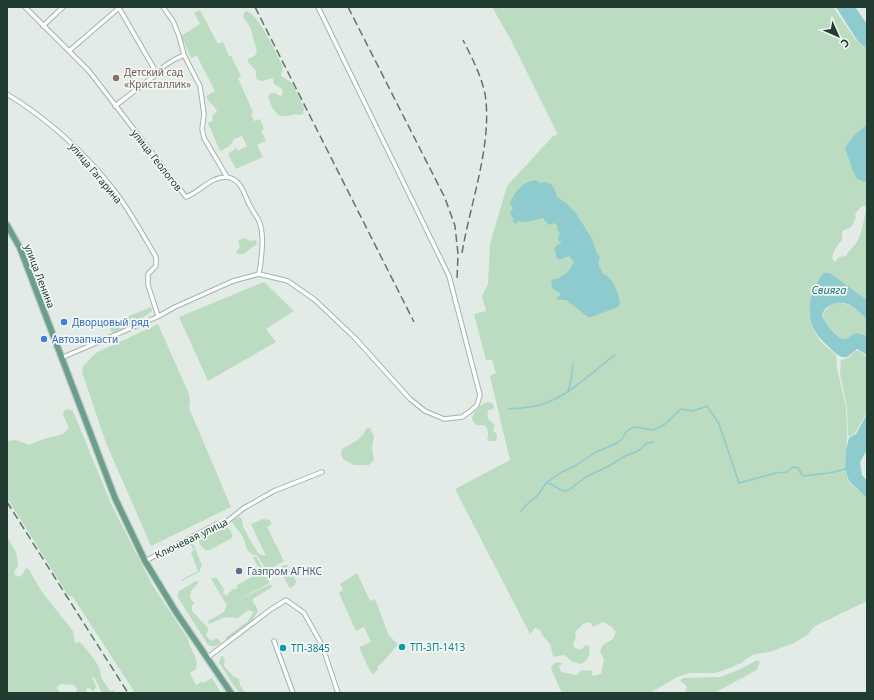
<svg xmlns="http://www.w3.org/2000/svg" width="874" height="700" font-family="'Noto Sans',sans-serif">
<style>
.green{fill:#bcdcc1;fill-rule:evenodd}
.water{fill:#8dcbce}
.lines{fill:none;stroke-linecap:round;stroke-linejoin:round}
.stream{stroke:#8dcbce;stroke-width:1.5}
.minor-casing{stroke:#a5b3ac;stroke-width:5.5}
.primary-casing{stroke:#c1c8c6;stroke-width:8}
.minor{stroke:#fff;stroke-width:3.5}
.primary{stroke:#699f8b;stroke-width:5.5}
.rail{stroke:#5d776d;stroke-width:1.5;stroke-dasharray:8 4;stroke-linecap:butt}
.education-dot{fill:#8d6e63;stroke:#f2f8f5;stroke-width:1.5}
.shop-dot{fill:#3f7fe0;stroke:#f2f8f5;stroke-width:1.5}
.service-dot{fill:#5c6f8a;stroke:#f2f8f5;stroke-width:1.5}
.culture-dot{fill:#0f9aa8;stroke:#f2f8f5;stroke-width:1.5}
.labels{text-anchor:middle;stroke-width:3.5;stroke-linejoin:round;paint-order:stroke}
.education-label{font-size:10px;fill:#785e54;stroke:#f2f8f5;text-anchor:start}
.street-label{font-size:10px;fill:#233c32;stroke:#f2f8f5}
.shop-label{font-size:10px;fill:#366cbe;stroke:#f2f8f5;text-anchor:start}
.service-label{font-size:10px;fill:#4e5e75;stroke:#f2f8f5;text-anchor:start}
.culture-label{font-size:10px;fill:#0d838f;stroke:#f2f8f5;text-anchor:start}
.water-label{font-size:11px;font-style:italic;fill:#207074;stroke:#f2f8f5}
</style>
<rect width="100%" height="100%" fill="#e2ebe6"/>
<!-- green -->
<g class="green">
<path d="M492,7H833L855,39L867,49V125C858,131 850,138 845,148L852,169L864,182L867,181V300L830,273L818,279L812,293L809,312L814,331L820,341L836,355L837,369L846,407L847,435L845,469L848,481L867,498V601L815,626L806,636L794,643L770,652L755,654L746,659L741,663L722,671L714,673H690L677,677L650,693H562L551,669C553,663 557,660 563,664L559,666L561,672L576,675L582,670L593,671L591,674L594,676L601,674L604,660L600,651L603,645L613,639L616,632L612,627L603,622L593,627L590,622L584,623L575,632L576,638L573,643L574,647L580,650L586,645L589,646C591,654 588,660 581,664L573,662L564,655L554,657C551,653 552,648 550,644C546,638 543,638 540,630L535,628L530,634L455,489L510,460L490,376L496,373L492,360H486L474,314L486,311L482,296L488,284L490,244L507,186L553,136L558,135L511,40ZM862,206H865L866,208C865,216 862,232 858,240C855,246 849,250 846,256L839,257L835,262C828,256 837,246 842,240V231L851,227L856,218L855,214Z"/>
<path d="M200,10L218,44L223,42L229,56H231L241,76L238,78L253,112L251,114L254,121L260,119L264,129L261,131L266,141L257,145L263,157L236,169L228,154L236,148L238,151L247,146L242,136L234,139C231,147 226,148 220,151L208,123L213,121L212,116L217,111C214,105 209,103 206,96L215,91L197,56H195L191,58L181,36L200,24L194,13Z"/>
<path d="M246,11C258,13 277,55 283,67L281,76L292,83L304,108L303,114L299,115L296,114C293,114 290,116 287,116C275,118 271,105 268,97L269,94L275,93L280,96L282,95L283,91L281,88L274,84L273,79L272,78L263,81L258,80L256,78V71L248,62V59C253,56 256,57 257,51L250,27L243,17L244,13Z"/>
<polygon points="244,238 250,241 256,240 257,244 251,248 244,254 237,254 236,252 240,247 238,241"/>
<polygon points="264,282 294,311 266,329 276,342 208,381 179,317"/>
<path d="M838,302L852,306L867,319V336L860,333C856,335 849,339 845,339C837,339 822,320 823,313L831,304Z"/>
<polygon points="151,307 152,311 141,319 116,332 114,333 111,332 110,328 116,325 120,320"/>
<polygon points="158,324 189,394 190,402 189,408 231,507 151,546 106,443 82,372 83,366 96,353"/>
<polygon points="855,351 859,351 867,357 867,412 855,433 850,437 848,435 847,407 840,374 841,360 848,358"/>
<path d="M487,402L492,403L494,407L493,409L488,410C486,418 490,421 495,425L493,430L497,435L496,440L494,441H487C488,437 490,427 483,425C481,425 478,426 476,425L472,419C472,414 478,410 480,406Z"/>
<path d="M67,409L73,411L111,504L140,561L153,586L188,639C189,650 200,657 196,669L190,673L196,685L201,682L203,683L212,678L221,693H135L73,597L68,595L7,498V441L16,440L29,445L44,439L63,434L69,428L65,419L63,414L64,411Z"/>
<path d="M367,428H370L374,436L372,448L374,460L369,465H354L343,459L341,454L342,449C350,444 363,439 366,429Z"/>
<polygon points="239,517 242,519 243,527 253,545 259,554 266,556 251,524 263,519 270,520 272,524 267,527 284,561 272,568 271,566 270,572 267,571 257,555 253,555 247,550 243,537 232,522 233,520"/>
<path d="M217,525C225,525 233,528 232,538L210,550H205C200,545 196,540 200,534Z"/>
<path d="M7,537L16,552L18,566L14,572L15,575L19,577C22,575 24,573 25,569L27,568L29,570L42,592L73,631L75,643L80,642C87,650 102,666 101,677L110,691L114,690L115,693H102L94,677L92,678L96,686L94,691L87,687L86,693H76L77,688L73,685L61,684L57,687V689L61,693H7Z"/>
<polygon points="191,541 193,543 202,565 199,572 182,581 181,580 198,571 191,552 194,550 191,545 188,546 187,545 188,542"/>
<path d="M256,556L270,583L230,604L269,585H271L272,587L253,599V603L256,606L258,611C252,624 238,632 227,640L225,639L226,637L247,622L254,612L248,610L238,618L225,617L209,624L208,621L224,612L227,605L211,579L216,577L224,589L223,593L226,596L233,589H235L237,588V585L261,572L253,557Z"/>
<polygon points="284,565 287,565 296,581 295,585 291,588 289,587 279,569"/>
<polygon points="357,573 370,601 375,599 389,636 398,644 383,662 377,667 378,669 373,675 367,665 359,647 371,642 364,627 356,631 339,593 343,590 340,584"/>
<path d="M196,581L199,582L191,591L190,598L195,604L192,605V611L208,628V631L206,635L209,639L213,641L216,638L219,640L221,643C216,647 213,647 208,645L177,596L179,591Z"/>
<polygon points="221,656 223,656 225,661 224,664 224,666 233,676 239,679 240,685 245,693 239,693 219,663"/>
<polygon points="757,660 760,662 757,670 714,693 685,693 687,686 680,681 683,678 720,677 741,669"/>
</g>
<!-- water -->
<g class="water">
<polygon points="836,7 855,7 867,24 867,49 857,40"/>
<path d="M867,125V181L864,182L857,179L852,169L845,148C850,138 858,131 867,125Z"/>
<path d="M536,180L539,183C550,180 555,186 557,197L566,203L576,213L592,239L597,254L600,257C598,263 597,266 602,270V273C604,274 606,275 608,277C614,282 620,296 620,304L618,307L591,317H588L566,300H558L556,298L561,295L560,293L553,289L551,282L553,279C563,279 569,271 574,262L569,256L559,260L556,257V254L554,250L556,246L562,242L559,241L558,237L560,234L557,228L558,226L554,223L549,225L543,218L527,222L518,221L516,224L513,222V218L510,213L513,209L510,203C515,191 522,182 536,180Z"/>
<path d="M824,273H830L867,300V319C862,315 857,310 852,306C841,300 826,302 822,315C824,322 836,338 844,339C852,340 850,328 867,336V355L857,349L847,357C839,358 835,353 829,347C824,342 818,337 815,331C805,313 810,287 824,273Z"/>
<polygon points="867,414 867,450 860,462 862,475 867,481 867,498 849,481 845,469 846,450 849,438 856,434"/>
</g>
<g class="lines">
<!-- stream -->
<g class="stream">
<polyline points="568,391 571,381 573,363"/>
<path d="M509,409C521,408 532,408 543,404C570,395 592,372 615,355"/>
<polyline points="546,483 551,484 561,490 565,491 569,490 584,478 609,466 625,456 638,451 647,443 654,442"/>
<polyline points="521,511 526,505 537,496 546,483 562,472 575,466 594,453 617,443 623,438 625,433 630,429 634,427 654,430 665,424 681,409 693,411 707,406 719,424 739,483 776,473 787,472 793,467 798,468 803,476 829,473 846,469"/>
</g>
<defs>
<g id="minor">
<path d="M25,7L89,71L186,197C200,192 210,177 226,177C231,177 237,181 239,184C244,190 246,198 249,204C255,216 261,219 262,234C263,246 261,262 259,274"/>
<polyline points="163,7 173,21 179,36 184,55 200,86 204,114 202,129 204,138 227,177"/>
<polyline points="119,8 156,72"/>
<polyline points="43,26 63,7"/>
<polyline points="69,51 120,7"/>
<path d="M7,94C48,119 84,152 114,190C130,211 143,235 156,257V266L148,274V285L158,316"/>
<path d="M115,106L154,76C162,66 172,60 184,55"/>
<polyline points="61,358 157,317 175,307 233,281 259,274 288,281 315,300 355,338 410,399 425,411 444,419 462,417 472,410 477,405 480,395 449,276 318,7"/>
<polyline points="145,561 217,524 225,523 244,508 274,491 322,472"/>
<polyline points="274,641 293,693"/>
<polyline points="207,658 270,610 286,600 304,613 322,645 338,693"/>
</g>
<polyline id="primary" points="7,225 20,248 115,498 145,561 176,612 231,693"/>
</defs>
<!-- minor casing -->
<use href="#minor" class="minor-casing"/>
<!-- primary casing -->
<use href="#primary" class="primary-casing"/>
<!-- minor -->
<use href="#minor" class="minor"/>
<!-- primary -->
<use href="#primary" class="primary"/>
<!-- rail -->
<g class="rail">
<polyline points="255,7 414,322"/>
<polyline points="348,7 445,198 455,226 458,254 457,280"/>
<path d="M462,253C470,204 493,143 485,94C481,75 472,58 463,40"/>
<polyline points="7,502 128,693"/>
</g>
</g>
<!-- markers -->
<circle class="education-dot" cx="116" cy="78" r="4"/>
<g class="shop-dot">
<circle cx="64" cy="322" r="4"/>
<circle cx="44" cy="339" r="4"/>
</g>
<circle class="service-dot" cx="239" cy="571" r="4"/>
<g class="culture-dot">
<circle cx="402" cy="647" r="4"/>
<circle cx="283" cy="648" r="4"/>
</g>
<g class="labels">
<!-- education labels -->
<g class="education-label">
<text x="124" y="76">Детский сад<tspan x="124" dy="12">«Кристаллик»</tspan></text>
</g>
<!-- street labels -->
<g class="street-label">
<text transform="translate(157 160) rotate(52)" y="4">улица Геологов</text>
<text transform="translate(96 173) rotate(50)" y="4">улица Гагарина</text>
<text transform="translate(40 276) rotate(69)" y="4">улица Ленина</text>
<text transform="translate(191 538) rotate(-26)" y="4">Ключевая улица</text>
</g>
<!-- shop labels -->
<g class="shop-label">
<text x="72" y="326">Дворцовый ряд</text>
<text x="52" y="343">Автозапчасти</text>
</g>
<!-- service labels -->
<g class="service-label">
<text x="247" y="575">Газпром АГНКС</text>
</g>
<!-- culture labels -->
<g class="culture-label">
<text x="410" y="651">ТП-ЗП-1413</text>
<text x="291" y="652">ТП-3845</text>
</g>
<!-- water labels -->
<g class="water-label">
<text x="829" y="294">Свияга</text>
</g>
</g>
<!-- border -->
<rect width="874" height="700" fill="none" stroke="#233c32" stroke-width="16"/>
<!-- north arrow -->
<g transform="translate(838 36) rotate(135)" stroke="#f2f8f5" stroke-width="3" paint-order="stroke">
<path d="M0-3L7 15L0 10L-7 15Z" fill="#233c32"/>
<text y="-6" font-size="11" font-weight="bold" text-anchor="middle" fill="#233c32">С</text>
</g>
</svg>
